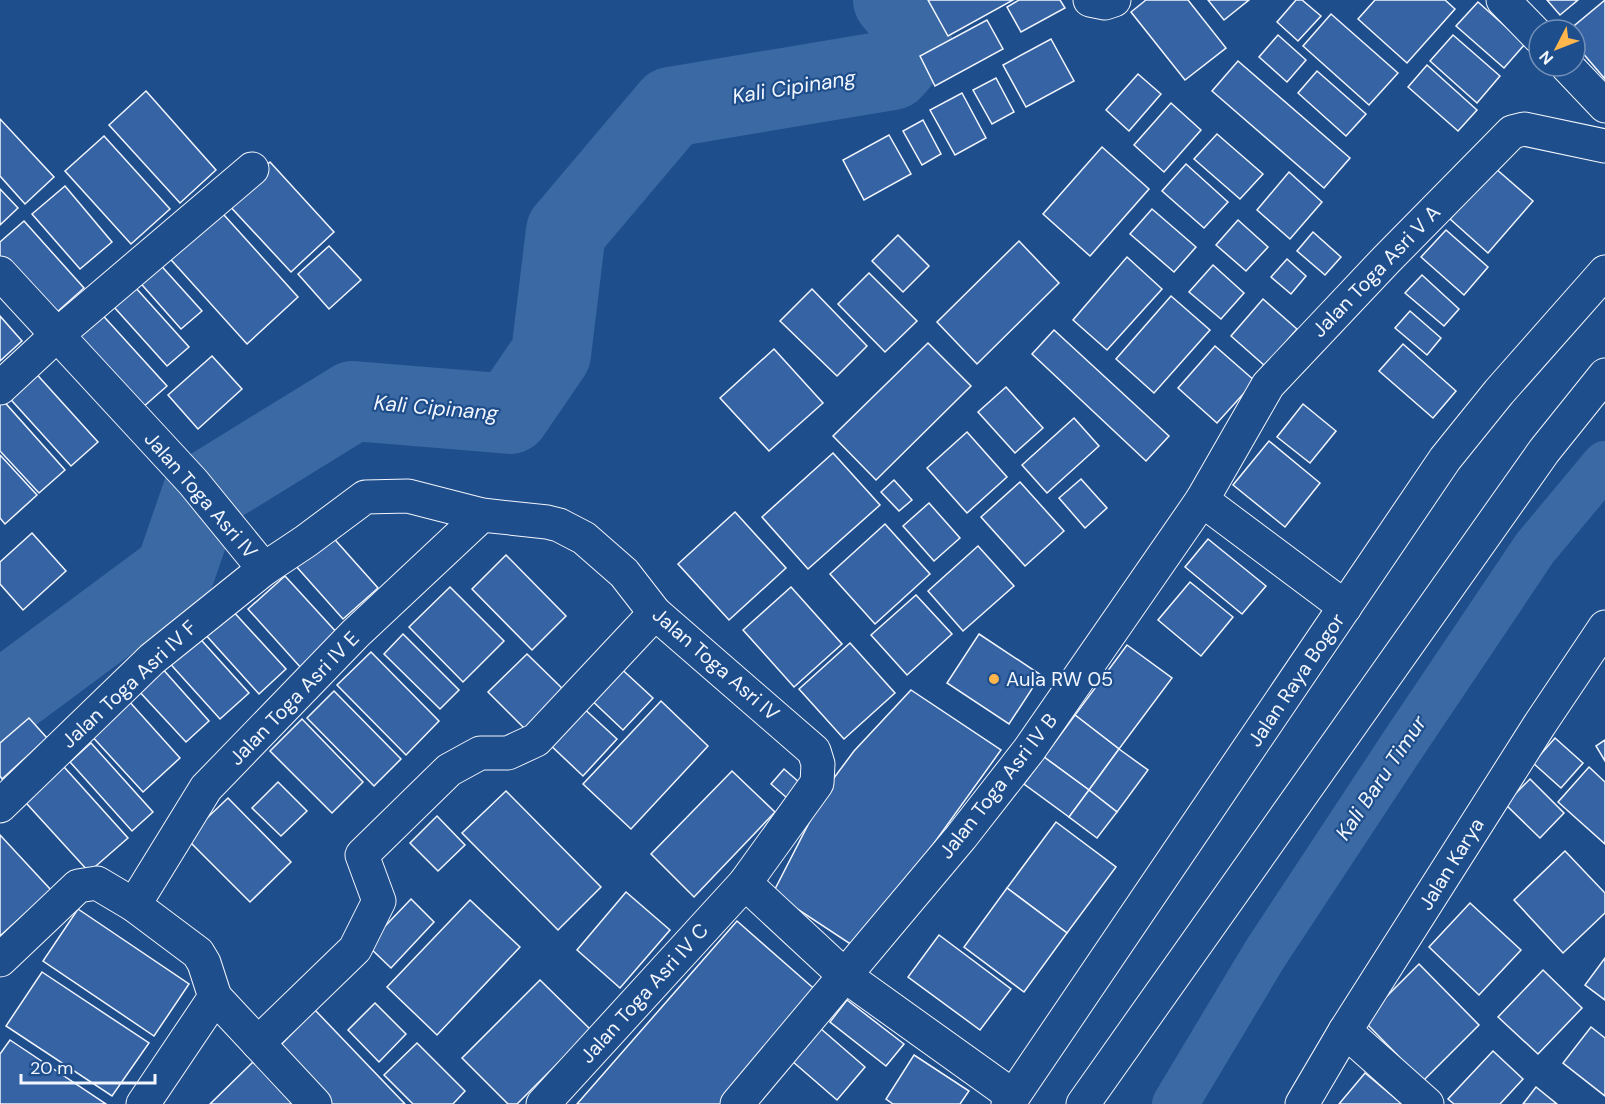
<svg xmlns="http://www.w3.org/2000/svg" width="1605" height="1104" font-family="'DM Sans',sans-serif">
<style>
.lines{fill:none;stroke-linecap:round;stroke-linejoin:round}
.canal{stroke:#3b69a3;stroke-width:46}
.river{stroke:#3b69a3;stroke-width:80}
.building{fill:#3563a3;stroke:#f2f6ff;stroke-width:1.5}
.street-casing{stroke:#f2f6ff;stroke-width:35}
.highway-casing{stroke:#f2f6ff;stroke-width:35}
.street{stroke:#1f4e8c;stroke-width:33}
.highway{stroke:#1f4e8c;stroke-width:33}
.poi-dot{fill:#ffb74d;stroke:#1f4e8c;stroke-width:2}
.labels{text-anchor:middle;stroke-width:4.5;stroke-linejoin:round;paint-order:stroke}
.street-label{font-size:20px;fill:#f2f6ff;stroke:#1f4e8c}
.poi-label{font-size:20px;fill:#f2f6ff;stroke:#1f4e8c;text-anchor:start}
.water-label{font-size:21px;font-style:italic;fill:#f2f6ff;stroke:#1f4e8c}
</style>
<rect width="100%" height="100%" fill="#1f4e8c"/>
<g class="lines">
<!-- canal -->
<polyline class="canal" points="1175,1104 1265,954 1404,743 1535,548 1605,464"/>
<!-- river -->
<polyline class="river" points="0,702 175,572 202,494 353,401 510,414 551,354 566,231 671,107 892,70 913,46 907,17 893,0"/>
</g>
<!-- building -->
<g class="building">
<polygon points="928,0 1013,0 948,36"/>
<polygon points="1019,0 1060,0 1065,8 1021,32 1007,7"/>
<polygon points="1146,0 1188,0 1226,48 1185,80 1131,12"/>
<polygon points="1208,0 1249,0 1224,20"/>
<polygon points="1296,0 1302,0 1321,16 1298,41 1277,22"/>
<polygon points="1375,0 1445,0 1455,9 1407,63 1358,19"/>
<polygon points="1547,0 1578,0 1560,15"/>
<polygon points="1605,0 1605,79 1575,44 1575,30 1569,30"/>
<polygon points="1478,2 1525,44 1504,68 1456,26"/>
<polygon points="1331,14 1398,73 1369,105 1303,46"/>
<polygon points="987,20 1003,49 935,86 920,56"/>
<polygon points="1278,35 1306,60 1287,82 1259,57"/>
<polygon points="1453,35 1500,76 1477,103 1430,61"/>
<polygon points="1051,39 1074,81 1026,107 1003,65"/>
<polygon points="1238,61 1350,158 1324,188 1212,91"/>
<polygon points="1427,65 1477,110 1458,131 1408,87"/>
<polygon points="1317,71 1366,114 1346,136 1298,93"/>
<polygon points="1138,74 1161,94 1129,131 1106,110"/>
<polygon points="996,78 1014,112 992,124 973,90"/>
<polygon points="146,91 216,170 180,203 109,125"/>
<polygon points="962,93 986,138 955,155 930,110"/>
<polygon points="1171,103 1201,130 1164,172 1134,145"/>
<polygon points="0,119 54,177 25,204 0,176"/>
<polygon points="923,120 941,154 922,165 903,131"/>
<polygon points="1217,134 1263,174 1240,199 1194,159"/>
<polygon points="889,135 911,174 864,200 843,160"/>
<polygon points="104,136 170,209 131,244 65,171"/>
<polygon points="1102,147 1149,189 1090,256 1043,214"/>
<polygon points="270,162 334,232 291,272 226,202"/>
<polygon points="1186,164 1228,202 1204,228 1162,191"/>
<polygon points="1495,168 1533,201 1488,253 1450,219"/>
<polygon points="1289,172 1322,202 1290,239 1257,210"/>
<polygon points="65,186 112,242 80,269 32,214"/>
<polygon points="0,189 18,208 0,225"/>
<polygon points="215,205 298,297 247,344 164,252"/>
<polygon points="1152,209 1196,247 1174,272 1130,234"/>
<polygon points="1238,220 1268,247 1246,271 1216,245"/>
<polygon points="24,221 84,288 48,320 0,267 0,242"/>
<polygon points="1446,230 1488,267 1464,295 1421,257"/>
<polygon points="1313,232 1341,257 1325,275 1297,251"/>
<polygon points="898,235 929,266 903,292 872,261"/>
<polygon points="1019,241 1059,283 977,364 937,322"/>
<polygon points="329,246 361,280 329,309 298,274"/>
<polygon points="1127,257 1162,289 1107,350 1073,320"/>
<polygon points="1287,259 1306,276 1291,294 1271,277"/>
<polygon points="156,260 202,311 181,329 136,278"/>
<polygon points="1213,265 1244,293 1221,319 1189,292"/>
<polygon points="869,273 917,321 885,352 838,304"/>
<polygon points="1422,275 1459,309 1444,326 1405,293"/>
<polygon points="135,287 189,347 167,366 114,307"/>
<polygon points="812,289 867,346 837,376 780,321"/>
<polygon points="1171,296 1210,330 1154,393 1116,359"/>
<polygon points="1263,299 1297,329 1265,366 1231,336"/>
<polygon points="97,309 167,386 134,415 64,339"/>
<polygon points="1410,311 1441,338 1427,355 1395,328"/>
<polygon points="0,316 22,341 0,361"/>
<polygon points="1054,330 1169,436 1146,461 1032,354"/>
<polygon points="928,343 971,386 876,480 833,436"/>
<polygon points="1403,344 1456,391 1433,418 1379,371"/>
<polygon points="1215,346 1255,381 1217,423 1178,388"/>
<polygon points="774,349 823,403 769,451 720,398"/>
<polygon points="212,356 242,389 198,429 168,395"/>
<polygon points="31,368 98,442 71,466 4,392"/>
<polygon points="1006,387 1043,428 1015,453 978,412"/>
<polygon points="0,397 65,470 39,493 0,451"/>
<polygon points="1303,404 1336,431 1310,463 1277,437"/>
<polygon points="1074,418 1099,446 1047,493 1022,465"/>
<polygon points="967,432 1007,477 967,513 927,468"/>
<polygon points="1269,441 1320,483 1285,527 1233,485"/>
<polygon points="833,453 880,505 808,569 762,517"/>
<polygon points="0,455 37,495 5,524 0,518"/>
<polygon points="1081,479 1107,508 1085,528 1059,498"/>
<polygon points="894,480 912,500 899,511 881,492"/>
<polygon points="1020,482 1064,531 1025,566 981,517"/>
<polygon points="929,503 960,538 934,561 903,526"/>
<polygon points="735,512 786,568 729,620 678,564"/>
<polygon points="885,524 930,574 875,624 830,574"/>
<polygon points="32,533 66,571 23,610 0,584 0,562"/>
<polygon points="329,533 378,588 343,619 295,565"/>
<polygon points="1208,539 1266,586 1242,614 1185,567"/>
<polygon points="978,546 1014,586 963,631 928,591"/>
<polygon points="506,555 566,616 532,650 472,589"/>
<polygon points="285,576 339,635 302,669 248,609"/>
<polygon points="1190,582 1233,617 1201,656 1158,620"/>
<polygon points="450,587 504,641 463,682 409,627"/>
<polygon points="791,587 842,644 794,687 743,630"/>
<polygon points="916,595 952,634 907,675 871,635"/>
<polygon points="231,609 286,669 259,694 204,633"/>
<polygon points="194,632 249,693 220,719 165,658"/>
<polygon points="403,634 459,690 440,709 384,654"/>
<polygon points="979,634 1041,675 1009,724 947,683"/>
<polygon points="850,643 895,693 844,739 799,689"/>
<polygon points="1127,645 1172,678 1119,749 1075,715"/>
<polygon points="371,652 439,721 406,755 337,685"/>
<polygon points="527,654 568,694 529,733 488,692"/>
<polygon points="615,663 653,698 623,730 586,695"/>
<polygon points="160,666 209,721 186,742 136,688"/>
<polygon points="911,690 1001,750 858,949 773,893 828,786 854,751"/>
<polygon points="334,691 401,759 374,786 307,718"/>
<polygon points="127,699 180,758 143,792 89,733"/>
<polygon points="661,701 708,746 631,829 583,784"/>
<polygon points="579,704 617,739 583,776 545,740"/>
<polygon points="1075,715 1119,749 1089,790 1044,757"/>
<polygon points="29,718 47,738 2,779 0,776 0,743"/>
<polygon points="302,719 363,782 332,813 270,751"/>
<polygon points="1555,738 1583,763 1561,788 1533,763"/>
<polygon points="1605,740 1605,761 1596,746"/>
<polygon points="91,743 153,812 132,831 70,762"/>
<polygon points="1119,749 1148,770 1117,812 1089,790"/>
<polygon points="1044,757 1089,790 1069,817 1024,784"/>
<polygon points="56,758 128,838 89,872 17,793"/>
<polygon points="1589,767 1605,782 1605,844 1558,802"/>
<polygon points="784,769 799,782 787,798 771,784"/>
<polygon points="732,771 775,812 694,897 651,854"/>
<polygon points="1530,779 1564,813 1540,838 1505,804"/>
<polygon points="278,782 307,811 281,836 252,808"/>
<polygon points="1089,790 1117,812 1097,838 1069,817"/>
<polygon points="506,791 601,887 558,930 462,833"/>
<polygon points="228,798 291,862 250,902 186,838"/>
<polygon points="437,816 465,845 438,871 410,843"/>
<polygon points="1056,822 1116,867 1067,933 1007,888"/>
<polygon points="0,835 51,890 0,936"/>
<polygon points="1565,851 1605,893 1605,913 1563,953 1514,900"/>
<polygon points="1007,888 1067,933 1024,992 964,947"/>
<polygon points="626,892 670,930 620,988 577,950"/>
<polygon points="411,899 434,922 391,968 367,945"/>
<polygon points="470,900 520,947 437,1035 387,987"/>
<polygon points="1470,903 1521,950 1479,995 1429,947"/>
<polygon points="78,909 189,984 154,1036 43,961"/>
<polygon points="737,921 819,993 721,1104 577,1104"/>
<polygon points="939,935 1011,989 980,1030 908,977"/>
<polygon points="1605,958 1605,1000 1585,985"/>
<polygon points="1419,964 1479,1025 1423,1081 1363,1020"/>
<polygon points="1543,970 1582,1008 1538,1054 1498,1017"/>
<polygon points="42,972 149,1043 112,1096 6,1026"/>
<polygon points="540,980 591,1030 517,1104 508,1104 462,1058"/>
<polygon points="847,1000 904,1044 886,1066 830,1022"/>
<polygon points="375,1003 406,1034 379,1062 348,1030"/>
<polygon points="315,1010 405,1104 319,1104 272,1054"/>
<polygon points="1591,1027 1605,1038 1605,1096 1563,1063"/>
<polygon points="820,1028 865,1067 837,1100 792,1061"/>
<polygon points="10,1040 106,1104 0,1104 0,1054"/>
<polygon points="417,1043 465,1091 453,1104 413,1104 384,1075"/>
<polygon points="1493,1051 1523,1079 1500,1104 1454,1104 1448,1099"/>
<polygon points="914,1055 969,1091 960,1104 893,1104 886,1099"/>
<polygon points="253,1062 295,1104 210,1104"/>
<polygon points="1365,1073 1402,1104 1339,1104"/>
<polygon points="1536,1087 1557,1104 1523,1104"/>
</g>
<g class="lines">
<defs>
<g id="street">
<polyline points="1090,0 1105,3 1114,0"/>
<polyline points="1503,0 1539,37"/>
<polyline points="1567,66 1605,106"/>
<polyline points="0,273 193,482 264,569 306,541 365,497 408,496 482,515 547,522 559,525 584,538 624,573 655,613 814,751 818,764 817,783 745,883 543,1104"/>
<polyline points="0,388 57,335 252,169"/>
<polyline points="1202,500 1345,607"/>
<polyline points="0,806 152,659 264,569"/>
<polyline points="745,883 844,975 1013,1096"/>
<polyline points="134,905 206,788 355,634 482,515"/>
<polyline points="0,960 78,886 97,883 134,905 198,953 204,963 215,997 143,1104"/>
<polyline points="215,997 315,1104"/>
<polyline points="1345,1031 1427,1104"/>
<polyline points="258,1043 355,949 379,901 362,855 449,770 480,753 508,753 536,740 655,613"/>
<polyline points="737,1104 961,837 1029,750 1202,500 1268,385 1386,260 1512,132 1524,129 1605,146"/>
<polyline points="1302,1104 1345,1031 1540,724 1605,627"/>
</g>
<g id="highway">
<polyline points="1008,1104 1445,459 1499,392 1605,272"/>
<polyline points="1083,1104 1544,451 1605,375"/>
</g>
</defs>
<!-- street casing -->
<use href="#street" class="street-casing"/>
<!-- highway casing -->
<use href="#highway" class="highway-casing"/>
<!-- street -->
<use href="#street" class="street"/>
<!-- highway -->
<use href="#highway" class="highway"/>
</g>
<!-- markers -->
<circle class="poi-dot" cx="994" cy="679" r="6"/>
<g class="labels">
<!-- street labels -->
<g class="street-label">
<text transform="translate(1376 271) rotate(-46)" y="7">Jalan Toga Asri V A</text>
<text transform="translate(201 495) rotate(49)" y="7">Jalan Toga Asri IV</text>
<text transform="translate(716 664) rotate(41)" y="7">Jalan Toga Asri IV</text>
<text transform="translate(1296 680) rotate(-56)" y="7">Jalan Raya Bogor</text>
<text transform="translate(129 684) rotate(-43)" y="7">Jalan Toga Asri IV F</text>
<text transform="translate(294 698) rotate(-46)" y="7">Jalan Toga Asri IV E</text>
<text transform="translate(998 786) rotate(-52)" y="7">Jalan Toga Asri IV B</text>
<text transform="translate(1451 864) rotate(-58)" y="7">Jalan Karya</text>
<text transform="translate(644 993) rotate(-48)" y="7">Jalan Toga Asri IV C</text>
</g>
<!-- poi labels -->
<g class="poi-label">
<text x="1006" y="686">Aula RW 05</text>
</g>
<!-- water labels -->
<g class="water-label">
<text transform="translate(794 87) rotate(-9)" y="7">Kali Cipinang</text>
<text transform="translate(436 408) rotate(5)" y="7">Kali Cipinang</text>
<text transform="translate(1381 778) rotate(-56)" y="7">Kali Baru Timur</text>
</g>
</g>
<!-- north arrow -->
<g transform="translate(1557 48) rotate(228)"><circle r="28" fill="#1f4e8c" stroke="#7391ba" stroke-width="1.5"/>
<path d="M0-4.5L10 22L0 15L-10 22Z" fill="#ffb74d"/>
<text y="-9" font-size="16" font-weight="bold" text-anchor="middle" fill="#f2f6ff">N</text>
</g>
<!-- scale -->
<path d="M21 1074v9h134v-9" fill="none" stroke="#f2f6ff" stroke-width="3"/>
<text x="30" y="1074" font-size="18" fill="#f2f6ff" stroke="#1f4e8c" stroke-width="4.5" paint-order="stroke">20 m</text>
</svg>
